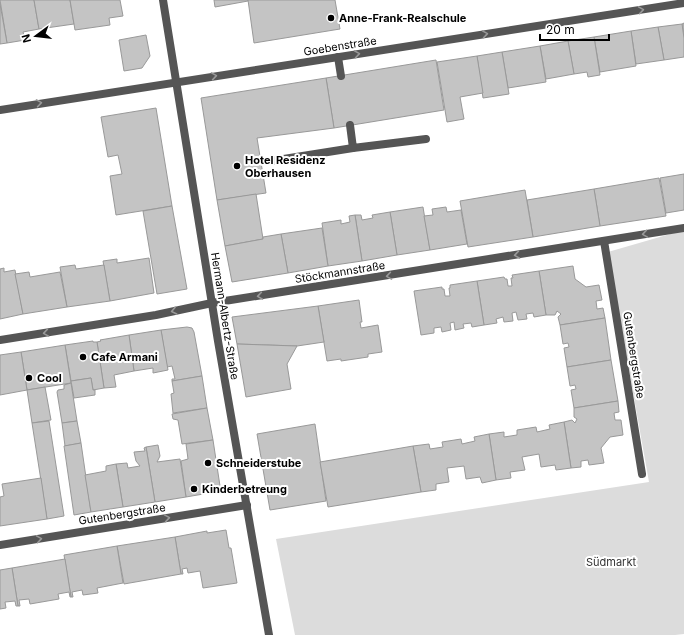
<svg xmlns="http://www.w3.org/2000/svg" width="684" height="635" font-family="Inter,sans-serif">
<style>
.green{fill:#dcdcdc}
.building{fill:#c4c4c4;stroke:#999}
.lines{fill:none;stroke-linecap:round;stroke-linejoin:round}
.service{stroke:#555;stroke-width:8}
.minor{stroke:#555;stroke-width:8}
.oneway{stroke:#999}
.poi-dot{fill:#000;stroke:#fff;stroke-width:1.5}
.labels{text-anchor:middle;stroke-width:4;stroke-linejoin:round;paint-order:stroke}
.poi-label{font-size:11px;font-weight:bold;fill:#000;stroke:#fff;text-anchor:start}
.street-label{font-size:11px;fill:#000;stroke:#fff}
.park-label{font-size:11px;fill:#333;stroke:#fff}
</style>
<rect width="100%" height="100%" fill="#fff"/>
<!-- green -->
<polygon class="green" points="684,230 684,634 675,635 295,635 276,539 649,482 608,252"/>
<!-- building -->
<g class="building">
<polygon points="0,0 34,0 39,29 23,32 25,40 7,43"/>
<polygon points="34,0 70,0 74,24 39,29"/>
<polygon points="70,0 120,0 123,16 109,18 110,25 75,30"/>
<polygon points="214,0 248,0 248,1 215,7"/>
<polygon points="248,0 335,0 340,29 254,43"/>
<polygon points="0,4 7,43 0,44"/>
<polygon points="684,23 684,38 682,24"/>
<polygon points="682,24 684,38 684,57 664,60 658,27"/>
<polygon points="658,27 664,60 636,64 631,31"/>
<polygon points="631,31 636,66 600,72 594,37"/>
<polygon points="146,35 150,56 142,68 124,71 119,40"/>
<polygon points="594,37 600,75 588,77 587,72 574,74 568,41"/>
<polygon points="568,41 574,74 546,79 540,46"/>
<polygon points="540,46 546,82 508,88 502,52"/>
<polygon points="502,52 509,94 483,98 477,56"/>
<polygon points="477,56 483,93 460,97 464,119 447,122 437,62"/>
<polygon points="436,60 444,110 334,128 326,78"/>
<polygon points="326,78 334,128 257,138 266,193 217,200 201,98"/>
<polygon points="156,108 172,206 116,215 110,176 122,174 118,155 108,157 101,117"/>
<polygon points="684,174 684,210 666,213 660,178"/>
<polygon points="659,178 666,216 600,226 594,189"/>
<polygon points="594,189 600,226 533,237 527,200"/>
<polygon points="525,190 533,237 468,247 460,201"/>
<polygon points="256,194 263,239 225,246 217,200"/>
<polygon points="172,206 187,289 157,294 143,211"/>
<polygon points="423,207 430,250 397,255 390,212"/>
<polygon points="446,207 447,212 461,210 467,244 430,250 424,216 433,215 432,209"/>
<polygon points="390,212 397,255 362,261 355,215 361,215 362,220 373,218 372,215"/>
<polygon points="355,215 362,261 328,266 322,223 341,220 341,224 350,222 349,216"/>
<polygon points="322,228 328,266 288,273 281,234"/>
<polygon points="281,234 288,273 232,282 225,246 263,239 263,237"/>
<polygon points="149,258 154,293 110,301 103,261 117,259 117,263"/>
<polygon points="75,265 76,269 104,265 110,301 67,307 60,267"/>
<polygon points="573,266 575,279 586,287 599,285 602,300 596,301 597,309 603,308 605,318 560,325 558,317 561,314 557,311 555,315 546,315 539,271"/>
<polygon points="4,268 4,272 15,270 23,314 0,319 0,269"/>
<polygon points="539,271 546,315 534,317 533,313 526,314 527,319 518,320 516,312 512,313 513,321 504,322 503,317 496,319 497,323 484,325 477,281 504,277 505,279 507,279 508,286 512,286 511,278 513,278 512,275"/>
<polygon points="29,272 30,277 60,272 67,307 23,314 15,274"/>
<polygon points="477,281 484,325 472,327 471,323 463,324 464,328 455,330 454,322 450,323 451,330 442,332 441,327 434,328 434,333 421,335 414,291 442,287 442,289 444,289 445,296 450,296 449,288 450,288 450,285"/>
<polygon points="359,300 362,322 360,322 361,328 378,325 382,352 368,354 368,357 341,361 341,359 327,361 318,306"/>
<polygon points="318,306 324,342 297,346 237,344 232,317"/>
<polygon points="605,318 611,360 567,367 564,348 569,347 568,343 563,344 560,325"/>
<polygon points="187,327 192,328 194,332 202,376 172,381 172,379 175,379 172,366 167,367 161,330"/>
<polygon points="161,330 168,370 153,373 153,368 134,371 129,335"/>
<polygon points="129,335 134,371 114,375 116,387 104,388 97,342 101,341 100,340"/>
<polygon points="93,341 93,342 97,342 104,388 93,390 91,378 71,381 65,345"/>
<polygon points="237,344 297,346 287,364 291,389 246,397"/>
<polygon points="65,345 71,383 27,390 21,352"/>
<polygon points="21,352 27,390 0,395 0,355"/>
<polygon points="611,360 618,401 574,408 571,390 576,389 575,385 570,386 567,367"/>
<polygon points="202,376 207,408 173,413 171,394 174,393 172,381"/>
<polygon points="91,378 93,390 95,390 95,395 74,398 71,381"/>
<polygon points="71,383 77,421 62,423 57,392 58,390 64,389 64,385"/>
<polygon points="45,387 51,420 32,423 27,390"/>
<polygon points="618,401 619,412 614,413 615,420 621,420 623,435 610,437 601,448 604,463 589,465 588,460 581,461 581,467 571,468 564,422 572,420 575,423 577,419 574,417 574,408"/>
<polygon points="207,408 213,440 182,444 178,420 173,419 172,414"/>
<polygon points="49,421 64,516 47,519 32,423"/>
<polygon points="77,421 81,443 65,446 62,423"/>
<polygon points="564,422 571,468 556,470 555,465 541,467 539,454 522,457 525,470 510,472 511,478 496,480 489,434 504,432 504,437 517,435 517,430 536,427 537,432 550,429 549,425"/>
<polygon points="315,424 326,501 270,510 257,434"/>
<polygon points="489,434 496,480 482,483 480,477 466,479 464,466 447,468 449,482 436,484 436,490 421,492 413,446 429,444 430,449 443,447 442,442 461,439 462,444 475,441 474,437"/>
<polygon points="213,440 220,486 215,492 186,497 181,461 188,459 186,444"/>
<polygon points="81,443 91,512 74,515 64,446"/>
<polygon points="158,445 160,456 157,462 180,459 186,497 155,502 146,447"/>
<polygon points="413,446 421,492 328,507 320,462"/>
<polygon points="146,447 155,502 123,507 116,464 127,463 128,468 140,466 136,461 134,452 145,451 144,448"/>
<polygon points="116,464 123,507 91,512 85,475 106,471 106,466"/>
<polygon points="41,478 47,519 0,526 0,497 4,496 2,484"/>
<polygon points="226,530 229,548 231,548 237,583 203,588 200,571 188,573 187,568 182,569 183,574 181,574 175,537 207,531 207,533"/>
<polygon points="175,537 181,574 124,584 117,546"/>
<polygon points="117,546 123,583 97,588 98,593 83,595 82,590 72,592 73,597 71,597 64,555"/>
<polygon points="65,559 71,597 70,597 69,592 58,594 59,599 30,604 29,599 19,600 20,606 18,606 12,568"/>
<polygon points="12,568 18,606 16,606 15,601 5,602 6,608 0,609 0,570"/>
</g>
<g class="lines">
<!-- service -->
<g class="service">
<polyline points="338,57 341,76"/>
<polyline points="350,125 353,148 426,139"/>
<polyline points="271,161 353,148"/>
</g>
<!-- minor -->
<g class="minor">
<polyline points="163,0 218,341 269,635"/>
<polyline points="0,110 684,3"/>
<polyline points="604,241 642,474"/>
<polyline points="0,340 156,315 212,303 684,228"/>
<polyline points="0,545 247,505"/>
</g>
</g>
<!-- one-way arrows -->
<defs><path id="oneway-chevron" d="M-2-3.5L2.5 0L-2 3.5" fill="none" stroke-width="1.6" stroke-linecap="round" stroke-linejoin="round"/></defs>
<g class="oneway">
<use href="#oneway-chevron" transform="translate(641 10) rotate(-9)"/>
<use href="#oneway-chevron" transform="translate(485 34) rotate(-9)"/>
<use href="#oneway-chevron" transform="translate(357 54) rotate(-9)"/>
<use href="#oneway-chevron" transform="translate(214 76) rotate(-9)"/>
<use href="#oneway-chevron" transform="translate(39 103) rotate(-9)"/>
<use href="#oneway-chevron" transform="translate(645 234) rotate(171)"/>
<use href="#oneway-chevron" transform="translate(517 255) rotate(171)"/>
<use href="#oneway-chevron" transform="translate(389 276) rotate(171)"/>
<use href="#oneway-chevron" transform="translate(260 296) rotate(171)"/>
<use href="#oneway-chevron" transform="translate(174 311) rotate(167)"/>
<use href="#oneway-chevron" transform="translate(46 333) rotate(171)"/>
<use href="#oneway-chevron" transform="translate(167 518) rotate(-9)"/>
<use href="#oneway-chevron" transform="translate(39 539) rotate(-9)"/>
</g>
<!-- markers -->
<g class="poi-dot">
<circle cx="331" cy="18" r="4"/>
<circle cx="237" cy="166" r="4"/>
<circle cx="83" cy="357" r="4"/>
<circle cx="29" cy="378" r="4"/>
<circle cx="208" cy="463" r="4"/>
<circle cx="194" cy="489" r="4"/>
</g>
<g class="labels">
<!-- poi labels -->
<g class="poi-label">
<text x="339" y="22">Anne-Frank-Realschule</text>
<text x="245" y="164">Hotel Residenz<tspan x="245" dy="13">Oberhausen</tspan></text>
<text x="91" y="361">Cafe Armani</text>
<text x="37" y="382">Cool</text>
<text x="216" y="467">Schneiderstube</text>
<text x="202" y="493">Kinderbetreung</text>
</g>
<!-- street labels -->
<g class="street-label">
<text transform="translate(340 46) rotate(-9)" y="4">Goebenstraße</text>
<text transform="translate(340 272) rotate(-9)" y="4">Stöckmannstraße</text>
<text transform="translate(225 316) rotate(81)" y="4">Hermann-Albertz-Straße</text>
<text transform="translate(634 355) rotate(81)" y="4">Gutenbergstraße</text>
<text transform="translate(122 514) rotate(-9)" y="4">Gutenbergstraße</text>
</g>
<!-- park labels -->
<g class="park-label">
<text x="611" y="566">Südmarkt</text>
</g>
</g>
<!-- north arrow -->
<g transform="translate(36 36) rotate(255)" stroke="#ffffff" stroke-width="3" paint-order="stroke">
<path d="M0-3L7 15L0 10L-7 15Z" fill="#000000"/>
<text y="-6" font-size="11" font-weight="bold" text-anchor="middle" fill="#000000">N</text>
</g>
<!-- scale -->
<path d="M540 34v6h69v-6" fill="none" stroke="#000000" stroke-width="2"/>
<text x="546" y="34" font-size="12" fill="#000000" stroke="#ffffff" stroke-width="3" paint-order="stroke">20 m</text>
</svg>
